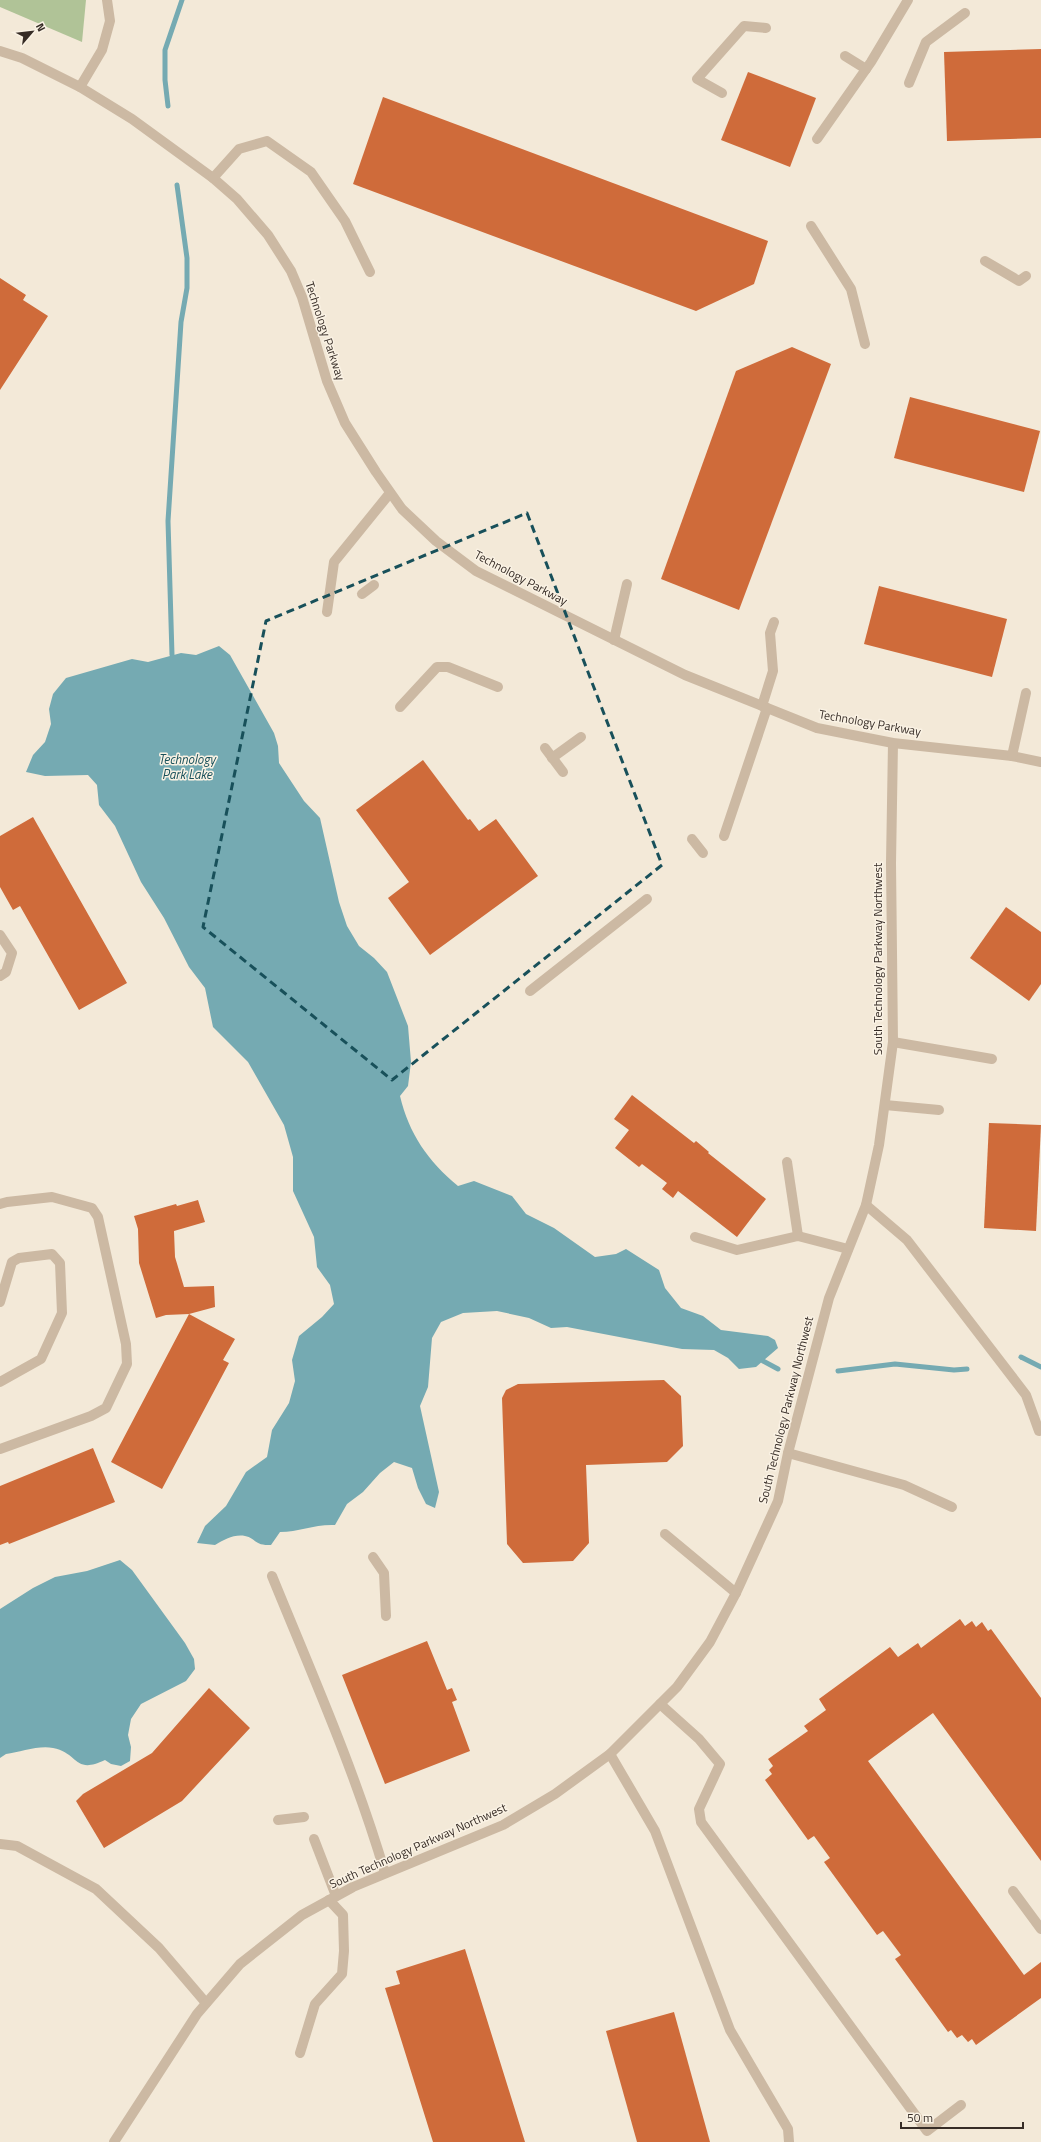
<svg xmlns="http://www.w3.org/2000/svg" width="1041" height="2142" font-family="'Titillium Web',sans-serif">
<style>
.green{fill:#b0c397}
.water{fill:#75aab2}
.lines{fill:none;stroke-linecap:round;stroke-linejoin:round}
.stream{stroke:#75aab2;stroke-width:5}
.building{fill:#cf6b3a}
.minor{stroke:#ccb9a3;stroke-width:10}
.marked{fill:none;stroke:#18505a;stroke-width:3;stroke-dasharray:8 5;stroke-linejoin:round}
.labels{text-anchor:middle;stroke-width:3;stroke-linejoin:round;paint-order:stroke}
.street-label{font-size:12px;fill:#362c26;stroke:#faf2e4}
.water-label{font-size:13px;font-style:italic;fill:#18505a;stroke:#faf2e4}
</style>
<rect width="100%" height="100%" fill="#f3e9d8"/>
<!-- green -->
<polygon class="green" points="0,0 86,0 82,42 0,7"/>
<!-- water -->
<g class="water">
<path d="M219,646L230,655L274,733L278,746L279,763L304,801L320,818L339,902L347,926L359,946L374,958L387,972L408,1026L411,1062L408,1086L400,1096C409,1134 428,1161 458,1186L474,1181L512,1196L526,1214L554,1228L595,1257L616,1254L626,1249L659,1270L665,1288L681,1308L703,1316L721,1330L768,1336L775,1340L778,1348L756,1367L739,1369L728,1358L714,1350L682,1349L567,1327L551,1328L529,1318L497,1311L463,1313L441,1322L432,1338L428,1387L420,1406L439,1492L435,1508L426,1504L418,1488L412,1468L394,1462L380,1473L363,1492L347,1504L335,1525C315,1524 299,1532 280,1532L271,1545C254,1546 256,1538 245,1536C234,1534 224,1540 215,1545L197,1543L205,1526L226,1506L246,1472L267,1457L272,1430L289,1403L295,1381L292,1360L299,1336L322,1317L334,1304L330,1285L317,1267L314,1237L293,1191V1157L284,1125L248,1062L213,1027L205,988L189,967L164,918L141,882L115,826L99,805L97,785L88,775L45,776L26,772L33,755L45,742L51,724L49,709L53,694L66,678L132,659L148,662L181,653L196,655Z"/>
<path d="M120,1560L132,1570L185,1643L194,1659L195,1669L186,1681L141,1704L131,1719L128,1735L131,1747L130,1761L121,1766L111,1764L105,1760C74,1775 79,1753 53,1748C39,1745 20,1752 6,1754L0,1758V1609L33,1588L55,1577L87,1571Z"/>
</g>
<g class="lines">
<!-- stream -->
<g class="stream">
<polyline points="168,106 165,80 165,50 182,0"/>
<polyline points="172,655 168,521 181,322 187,288 187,258 177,185"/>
<polyline points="1021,1357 1041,1367"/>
<polyline points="763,1361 778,1369"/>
<polyline points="838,1371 895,1364 954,1370 967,1369"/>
</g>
</g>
<!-- building -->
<g class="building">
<polygon points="1041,49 1041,138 947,141 944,52"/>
<polygon points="748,72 816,98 790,167 721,140"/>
<polygon points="383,97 768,241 754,284 696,311 353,184"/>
<polygon points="0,278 26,295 23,300 48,316 0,390"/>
<polygon points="792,347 831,364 739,610 661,579 736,371"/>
<polygon points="910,397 1040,431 1024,492 894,458"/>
<polygon points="879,586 1007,619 992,677 864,644"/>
<polygon points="423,760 468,820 470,819 479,831 496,819 538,876 430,955 388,898 409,882 356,810"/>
<polygon points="33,817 127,983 79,1010 20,906 13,910 0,887 0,836"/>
<polygon points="1006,907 1041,932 1041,984 1029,1001 970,958"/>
<polygon points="632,1095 694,1143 696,1141 709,1152 708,1153 766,1199 737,1237 678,1191 673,1198 662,1189 667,1183 642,1164 639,1167 615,1148 629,1130 614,1119"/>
<polygon points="989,1123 1041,1125 1036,1231 984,1228"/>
<polygon points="198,1200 205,1222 174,1231 175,1257 184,1287 214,1286 215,1307 189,1314 166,1315 156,1318 139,1263 138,1229 134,1216 176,1204 177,1206"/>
<polygon points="189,1314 235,1339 223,1360 229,1363 162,1489 111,1462"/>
<polygon points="664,1380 681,1396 683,1446 667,1462 586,1465 589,1543 573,1561 523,1563 507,1544 502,1398 506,1390 518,1384"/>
<polygon points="93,1448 115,1502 9,1544 8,1542 0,1545 0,1486"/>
<polygon points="960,1619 965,1626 972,1621 976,1627 982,1622 988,1631 991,1629 1041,1698 1041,1861 933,1713 868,1761 1024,1975 1041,1962 1041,1998 976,2045 972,2039 968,2042 962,2035 957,2038 951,2030 948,2032 895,1959 901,1955 883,1931 877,1935 824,1862 830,1858 814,1836 808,1840 765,1780 772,1774 769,1770 773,1766 768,1759 808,1731 804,1726 826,1710 819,1699 890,1647 898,1657 918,1643 921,1648"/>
<polygon points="427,1641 447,1690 452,1688 457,1700 452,1702 470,1751 385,1784 342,1675"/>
<polygon points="209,1688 250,1728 182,1801 104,1848 76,1801 83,1794 152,1753"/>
<polygon points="465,1949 525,2142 433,2142 385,1988 400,1984 396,1971"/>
<polygon points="674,2012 710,2142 637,2142 606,2031"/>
</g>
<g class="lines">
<!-- minor -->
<g class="minor">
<polyline points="0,51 22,58 80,87 132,119 213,178 237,199 268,235 291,271 302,297 327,381 345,423 376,472 402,509 436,541 476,571 685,675 817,728 893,743 1012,756 1041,762"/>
<polyline points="845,56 866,69"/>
<polyline points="909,83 926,42 965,13"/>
<polyline points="80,87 102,50 110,21 107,0"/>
<polyline points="722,93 697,79 744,26 766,28"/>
<polyline points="817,139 871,62 908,0"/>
<polyline points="213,178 239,149 267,141 311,172 345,221 370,272"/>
<polyline points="811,226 851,289 865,344"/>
<polyline points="985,261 1019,281 1026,276"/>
<polyline points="362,594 374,585"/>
<polyline points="327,612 334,562 390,493"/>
<polyline points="614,640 627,584"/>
<polyline points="762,706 773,671 770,633 774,622"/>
<polyline points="400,707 437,667 448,667 498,687"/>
<polyline points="545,748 563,772"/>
<polyline points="1012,756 1026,693"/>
<polyline points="552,758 581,737"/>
<polyline points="724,836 767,708"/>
<polyline points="692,839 703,853"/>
<polyline points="0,935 12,953 6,972 0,976"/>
<polyline points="530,991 647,899"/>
<polyline points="893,1042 992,1059"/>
<polyline points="885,1105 939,1110"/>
<polyline points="787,1162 798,1236"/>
<polyline points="0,1204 7,1202 52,1197 92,1208 98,1217 126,1344 127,1364 106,1408 91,1416 0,1449"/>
<polyline points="866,1205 907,1240 1026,1395 1039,1431"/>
<polyline points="695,1237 737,1250 798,1236 848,1249"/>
<polyline points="0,1302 12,1262 19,1258 52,1254 60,1263 62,1313 41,1359 0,1382"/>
<polyline points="788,1453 904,1485 952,1507"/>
<polyline points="665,1534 736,1593"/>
<polyline points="373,1557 384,1573 386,1616"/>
<path d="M272,1576C312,1674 355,1771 385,1873"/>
<polyline points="660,1704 699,1739 720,1764 699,1809 701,1822 927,2131 961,2105"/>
<polyline points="610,1754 655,1831 730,2030 788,2129 789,2142"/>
<polyline points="278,1820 304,1817"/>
<polyline points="314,1839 336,1896"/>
<polyline points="0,1844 17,1846 96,1889 159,1948 206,2003"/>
<polyline points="1013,1891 1041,1929"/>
<polyline points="300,2053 315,2004 342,1974 344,1951 343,1915 329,1900"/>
<polyline points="114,2142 197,2014 240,1964 302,1915 353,1887 503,1825 555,1794 610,1754 677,1687 710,1642 736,1593 778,1501 788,1453 829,1298 866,1205 879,1145 893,1042 891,863 893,743"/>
</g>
</g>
<!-- marked area -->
<path class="marked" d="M527,513L662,865L392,1080L203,927L266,621Z"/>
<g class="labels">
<!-- street labels -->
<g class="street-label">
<text transform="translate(325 331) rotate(72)" y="4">Technology Parkway</text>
<text transform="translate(521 578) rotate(28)" y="4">Technology Parkway</text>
<text transform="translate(870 723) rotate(10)" y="4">Technology Parkway</text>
<text transform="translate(878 959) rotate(-90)" y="4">South Technology Parkway Northwest</text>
<text transform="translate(786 1410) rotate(-76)" y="4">South Technology Parkway Northwest</text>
<text transform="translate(418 1846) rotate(-24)" y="4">South Technology Parkway Northwest</text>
</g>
<!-- water labels -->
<g class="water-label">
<text x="187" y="764">Technology<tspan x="187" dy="15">Park Lake</tspan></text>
</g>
</g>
<!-- north arrow -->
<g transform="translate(32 32) rotate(62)" stroke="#faf2e4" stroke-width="3" paint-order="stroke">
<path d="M0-3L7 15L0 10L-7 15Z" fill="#362c26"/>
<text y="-6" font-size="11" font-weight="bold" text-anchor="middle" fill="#362c26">N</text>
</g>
<!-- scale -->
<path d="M901 2122v6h122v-6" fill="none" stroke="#362c26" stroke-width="2"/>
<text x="907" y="2122" font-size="12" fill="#362c26" stroke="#faf2e4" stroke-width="3" paint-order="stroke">50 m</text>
</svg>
